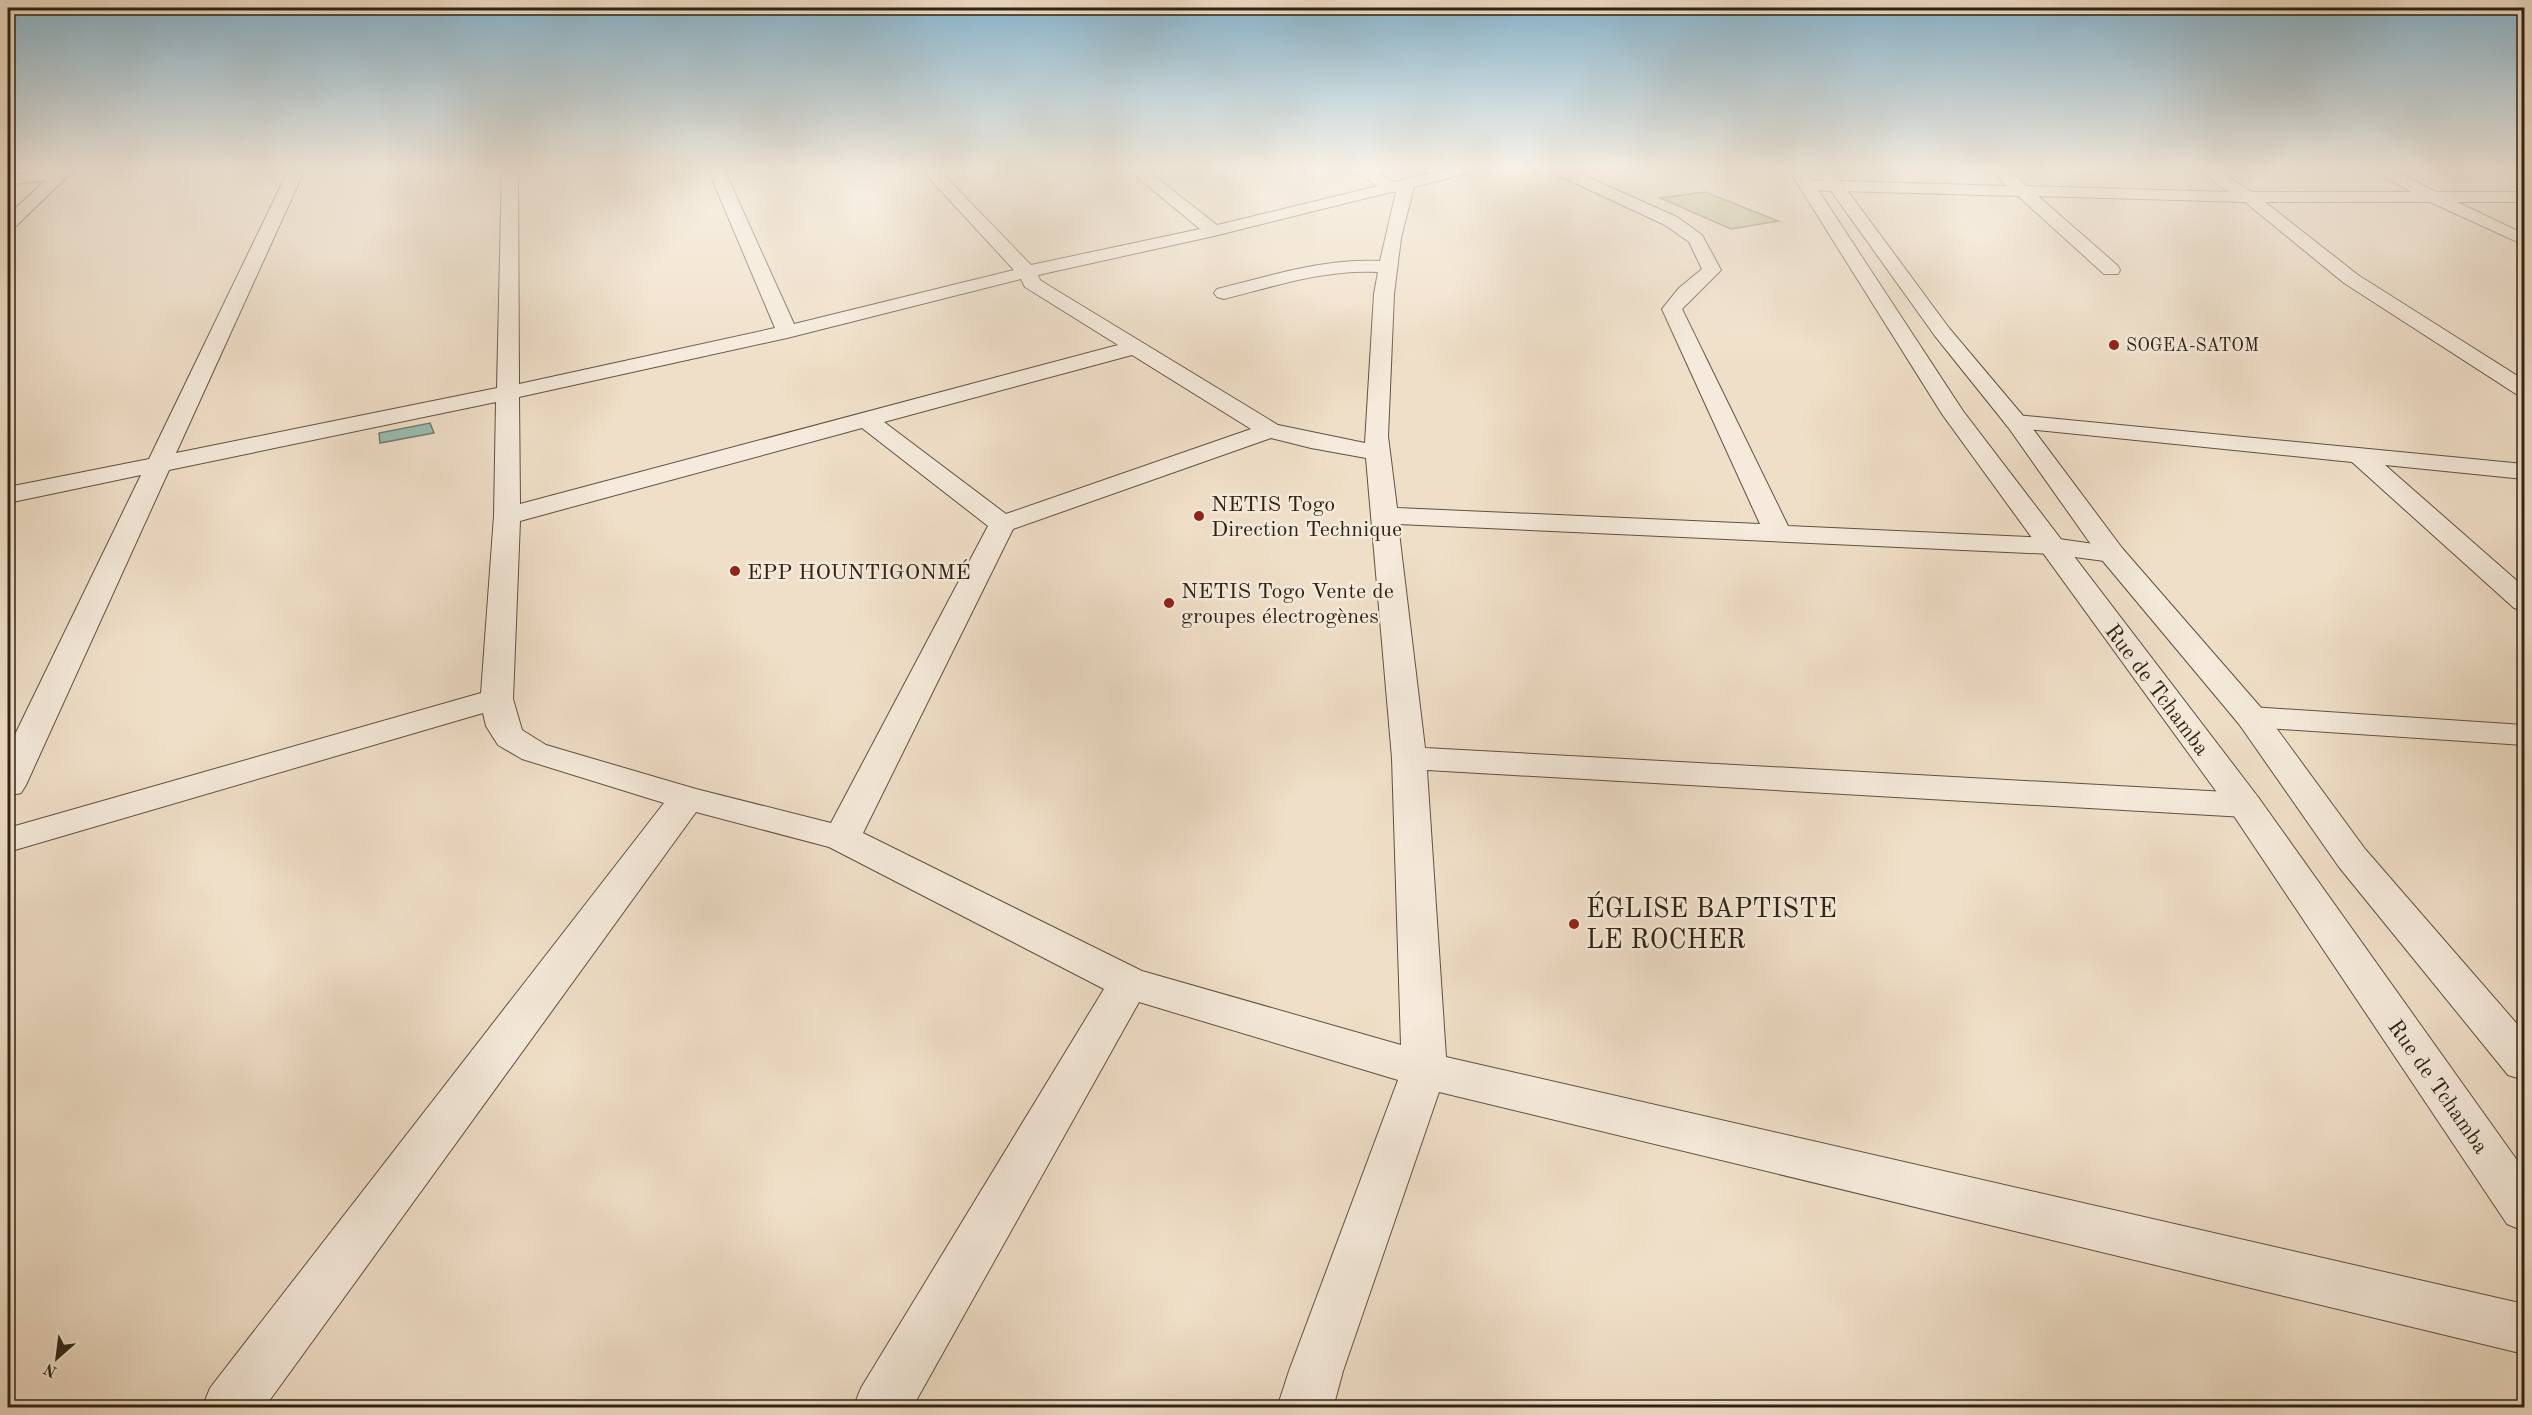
<svg xmlns="http://www.w3.org/2000/svg" width="2532" height="1415" font-family="'Old Standard TT',serif">
<style>
.green{fill:#bfc092;stroke:#767253;stroke-width:1.5}
.water{fill:#9bbdb1;stroke:#6f7f72;stroke-width:1.5}
.lines{fill:none;stroke-linecap:round;stroke-linejoin:round}
.minor-casing{stroke:#5e5241;stroke-width:2}
.tertiary-casing{stroke:#5e5241;stroke-width:2}
.secondary-casing{stroke:#2e2314;stroke-width:2}
.minor{fill:#f5eadb;fill-rule:evenodd}
.tertiary{fill:#f5eadb;fill-rule:evenodd}
.secondary{fill:#f5eadb;fill-rule:evenodd}
.poi-dot{fill:#8f2418;stroke:#f5eadb;stroke-width:2}
.labels{text-anchor:middle;stroke-width:5;stroke-linejoin:round;paint-order:stroke}
.far-poi-label{font-size:18px;fill:#2e2314;stroke:#f5eadb;text-anchor:start}
.poi-label{font-size:22px;fill:#2e2314;stroke:#f5eadb;text-anchor:start}
.street-label{font-size:22px;fill:#2e2314;stroke:#f5eadb}
.near-poi-label{font-size:27px;fill:#2e2314;stroke:#f5eadb;text-anchor:start}
</style>
<rect width="100%" height="100%" fill="#f0dfc8"/>
<filter id="stains"><feTurbulence type="fractalNoise" baseFrequency=".00333" numOctaves="4"/><feColorMatrix values="0 0 0 0 .2 0 0 0 0 .09 0 0 0 0 .02 0 0 0 .5 -.17"/></filter>
<radialGradient id="worn" r=".72"><stop offset=".6" stop-color="#630" stop-opacity="0"/><stop offset="1" stop-color="#630" stop-opacity=".3"/></radialGradient>
<!-- green -->
<polygon class="green" points="1705,192 1778,221 1731,229 1660,198"/>
<!-- water -->
<polygon class="water" points="430,423 434,433 380,443 379,433"/>
<g class="lines">
<defs>
<g id="minor">
<path d="M290,167H306L176,453L497,388L502,167H518L519,384L775,328L707,167H723L794,324L1014,270L919,167H936L1031,265L1200,229L1125,167H1143L1217,225L1378,186L1347,167H1367L1394,182L1455,167H1482L1479,170L1414,187L1401,238L1394,294L1388,436L1397,508L1760,524L1662,309L1679,288L1702,269L1689,242L1665,225L1547,170L1544,167H1565L1677,217L1702,235L1721,270L1682,309L1788,526L2052,538L2122,548L2126,554L2122,560L2112,562L2052,554L1398,524L1425,748L2245,793L2258,797L2263,805L2258,813L2245,817L1427,770L1446,1057L2524,1304V1354L1439,1092L1343,1371L1333,1408H1277L1289,1371L1398,1080L1139,1002L912,1408H853L861,1388L1104,989L829,847L696,812L264,1408H202L210,1388L664,803L522,759L498,745L486,726L483,713L8,852V828L481,693L494,516L496,402L169,470L26,785L21,793L8,796V749L141,475L8,503V487L149,459ZM1391,192H1396L1380,261C1324,258 1270,276 1217,289L1214,293L1217,297L1224,299C1275,286 1325,269 1378,272L1374,294L1365,443L1278,425L1056,290L1040,280L1038,275L1214,236ZM1021,279L1025,287L1118,345L520,504L519,397L787,338ZM1132,355L1251,429L1006,514L884,422ZM862,428L988,526L831,823L696,789L546,745L522,730L513,699L520,521ZM1271,438L1311,448L1366,458L1392,758L1401,1045L1142,971L863,833L1013,529Z"/>
<polygon points="1988,167 2005,167 2027,186 2229,192 2194,167 2213,167 2252,192 2411,192 2368,167 2388,167 2436,192 2524,192 2524,202 2457,202 2524,234 2524,245 2430,202 2265,202 2358,275 2524,380 2524,396 2516,394 2344,283 2245,202 2038,196 2118,266 2120,270 2118,274 2104,274 2018,196 1807,190 1799,185 1807,180 2007,186"/>
<polygon points="61,169 69,174 67,177 8,185 8,175"/>
<polygon points="2016,415 2524,464 2524,479 2385,465 2524,587 2524,611 2514,608 2352,462 2008,427 2004,422 2008,417"/>
<polygon points="2251,707 2524,725 2524,745 2251,727 2239,724 2234,717 2239,710"/>
</g>
<g id="tertiary">
<polygon points="1787,167 1803,167 1963,411 2258,797 2524,1170 2524,1231 2507,1224 2232,813 1942,414"/>
<polygon points="1814,167 1830,167 1949,328 2024,417 2122,548 2263,710 2365,849 2524,1032 2524,1080 2508,1075 2339,867 2239,724 2102,560 2008,427 1935,336"/>
</g>
<polygon id="secondary" points="60,167 77,167 14,228 8,229 8,215"/>
</defs>
<!-- minor casing -->
<use href="#minor" class="minor-casing"/>
<!-- tertiary casing -->
<use href="#tertiary" class="tertiary-casing"/>
<!-- secondary casing -->
<use href="#secondary" class="secondary-casing"/>
<!-- minor -->
<use href="#minor" class="minor"/>
<!-- tertiary -->
<use href="#tertiary" class="tertiary"/>
<!-- secondary -->
<use href="#secondary" class="secondary"/>
</g>
<!-- sky -->
<linearGradient id="sky" x2="0" y2="1"><stop stop-color="#89b8d2"/><stop offset="0.46" stop-color="#f8f1e6"/><stop offset="1" stop-color="#f8f1e6" stop-opacity="0"/></linearGradient>
<rect width="2532" height="365" fill="url(#sky)"/>
<!-- markers -->
<g class="poi-dot">
<circle cx="2114" cy="345" r="6"/>
<circle cx="1199" cy="516" r="6"/>
<circle cx="735" cy="571" r="6"/>
<circle cx="1169" cy="603" r="6"/>
<circle cx="1574" cy="924" r="6"/>
</g>
<g class="labels">
<!-- far-poi labels -->
<g class="far-poi-label">
<text x="2126" y="351">SOGEA-SATOM</text>
</g>
<!-- poi labels -->
<g class="poi-label">
<text x="1211" y="511">NETIS Togo<tspan x="1211" dy="25">Direction Technique</tspan></text>
<text x="747" y="579">EPP HOUNTIGONMÉ</text>
<text x="1181" y="598">NETIS Togo Vente de<tspan x="1181" dy="25">groupes électrogènes</tspan></text>
</g>
<!-- street labels -->
<g class="street-label">
<text transform="translate(2158 689) rotate(53)" y="8">Rue de Tchamba</text>
<text transform="translate(2439 1086) rotate(55)" y="8">Rue de Tchamba</text>
</g>
<!-- near-poi labels -->
<g class="near-poi-label">
<text x="1586" y="917">ÉGLISE BAPTISTE<tspan x="1586" dy="31">LE ROCHER</tspan></text>
</g>
</g>
<!-- margin -->
<rect width="2532" height="1415" fill="none" stroke="#f0dfc8" stroke-width="30"/>
<rect x="9" y="9" width="2514" height="1397" fill="none" stroke="#2e2314" stroke-width="3"/>
<rect x="15" y="15" width="2502" height="1385" fill="none" stroke="#2e2314" stroke-width="1.5"/>
<!-- north arrow -->
<g transform="translate(57 1358) rotate(208)" stroke="#f5eadb" stroke-width="4.5" paint-order="stroke">
<path d="M0-4.5L10 22L0 15L-10 22Z" fill="#2e2314"/>
<text y="-9" font-size="16" font-weight="bold" text-anchor="middle" fill="#2e2314">N</text>
</g>
<rect width="100%" height="100%" filter="url(#stains)"/>
<rect width="100%" height="100%" fill="url(#worn)"/>
</svg>
